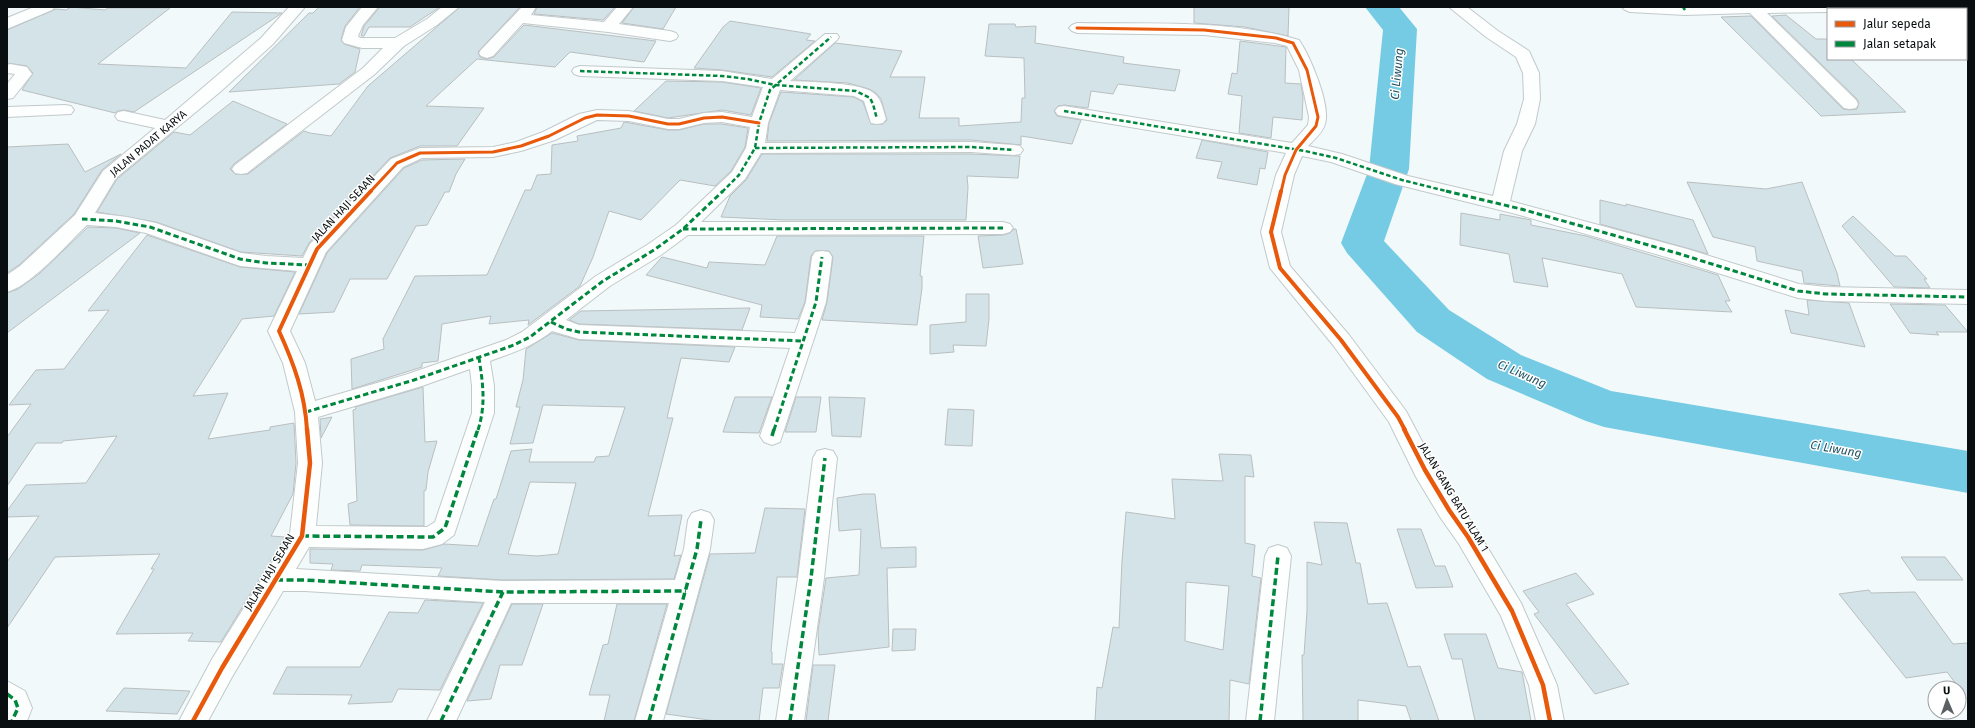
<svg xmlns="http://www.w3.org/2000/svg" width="1975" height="728" font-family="'Fira Sans',sans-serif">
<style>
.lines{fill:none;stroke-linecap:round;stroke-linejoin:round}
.river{fill:#75cbe4;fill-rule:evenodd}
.building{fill:#d4e3e8;stroke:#b9bfc1;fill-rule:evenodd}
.street-casing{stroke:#c2c9cb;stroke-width:2}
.street{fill:#fdfefe;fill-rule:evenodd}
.quiet-far2{stroke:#00873e;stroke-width:2.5;stroke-dasharray:4.5 2.5;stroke-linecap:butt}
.quiet-far1{stroke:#00873e;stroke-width:3;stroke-dasharray:5.5 3;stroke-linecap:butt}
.quiet{stroke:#00873e;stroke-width:3.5;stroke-dasharray:7 3.5;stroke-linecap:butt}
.cycleway-far2-casing{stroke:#fff;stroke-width:5}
.cycleway-far1-casing{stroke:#fff;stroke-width:6}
.cycleway-casing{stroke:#fff;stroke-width:7}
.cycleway-far2{stroke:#e8590c;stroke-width:3}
.cycleway-far1{stroke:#e8590c;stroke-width:4}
.cycleway{stroke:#e8590c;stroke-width:4.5}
.labels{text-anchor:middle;stroke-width:3;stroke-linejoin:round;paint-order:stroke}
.street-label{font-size:11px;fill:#090f11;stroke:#fff}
.water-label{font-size:12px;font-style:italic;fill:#225363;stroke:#fff}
</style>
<rect width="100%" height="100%" fill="#f2f9fa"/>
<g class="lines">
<!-- river -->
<polygon class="river" points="1365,7 1399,7 1417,29 1409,169 1384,241 1449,310 1521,355 1611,391 1968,451 1968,493 1604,427 1586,421 1487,379 1417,332 1347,253 1341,243 1369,169 1383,30"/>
</g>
<!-- building -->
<g class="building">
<polygon points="71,7 105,10 108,8 170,8 98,64 186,68 232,12 282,13 134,112 124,110 118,111 115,113 22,90 33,73 27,66 7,63 7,30 56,9 66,10"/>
<polygon points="319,7 360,7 345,26 341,40 344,44 360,49 355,72 339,84 229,92 309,13 313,13"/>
<polygon points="380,7 440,7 410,27 369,27 364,36 361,36 364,26"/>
<polygon points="460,7 520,7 478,52 480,57 487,59 494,57 524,25 656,41 644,62 570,52 555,67 477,59 426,106 484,108 457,146 420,146 390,158 309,243 302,256 241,252 156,222 97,212 117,179 174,132 190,135 233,101 287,124 234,164 230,169 235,174 248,174 304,131 310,133 331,136 368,86"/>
<polygon points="537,7 615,7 603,20 534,14"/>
<polygon points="634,7 676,7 663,29 622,23"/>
<polygon points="1194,7 1289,7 1288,36 1245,27 1194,23"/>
<polygon points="1786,15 1816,39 1828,39 1828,59 1851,59 1906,112 1821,116 1721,17 1751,16 1843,109 1850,110 1857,109 1859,103 1857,99 1772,16"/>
<polygon points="730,21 811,34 806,40 815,41 772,77 722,70 694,68 723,27"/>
<polygon points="989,24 1015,24 1016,27 1036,26 1035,43 1124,57 1123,63 1180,70 1175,91 1118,84 1113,94 1091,91 1088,108 1064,105 1058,106 1054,111 1057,116 1081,120 1072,144 1021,136 1021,145 971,140 767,141 769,123 781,92 854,97 863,102 871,124 883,124 887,120 881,99 876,93 869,89 848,83 794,80 835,43 902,51 890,77 925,77 919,118 959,118 959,126 1021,122 1022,98 1025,98 1024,58 985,56"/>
<polygon points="1240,41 1286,47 1285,83 1301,84 1303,97 1302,120 1273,117 1271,138 1239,133 1242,96 1228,94 1232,73 1237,74"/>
<polygon points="666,81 722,82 761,88 751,115 722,110 668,118 634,111"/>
<polygon points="624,122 668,130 679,130 704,124 722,124 748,128 745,147 731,171 715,186 680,180 641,220 609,211 593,257 580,286 528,325 529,320 489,324 491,316 442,324 438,361 422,363 422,367 352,389 351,359 384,349 383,339 415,276 487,275 525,190 531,190 537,175 551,174 552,145 578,141 577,136 621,128"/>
<polygon points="1202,140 1268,152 1265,169 1260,168 1257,185 1217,178 1222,162 1196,158"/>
<polygon points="68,144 85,172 121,154 102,170 74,214 19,265 7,273 7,147"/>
<polygon points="762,154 971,154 1020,156 1018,178 967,176 968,187 966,220 784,220 721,217 730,196 746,180"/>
<polygon points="465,159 456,174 449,192 445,192 427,225 416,226 387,279 350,279 334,312 299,314 327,253 404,168 422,160"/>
<polygon points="1687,182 1766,189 1802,182 1837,273 1840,286 1804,283 1802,271 1757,261 1755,247 1713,237"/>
<polygon points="1600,200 1626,206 1626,204 1693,220 1708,254 1600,224"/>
<polygon points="1461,213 1500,220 1500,214 1531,220 1531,225 1586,236 1718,275 1730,301 1725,301 1732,312 1636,307 1622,274 1542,258 1548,287 1514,282 1509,254 1460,245"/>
<polygon points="1853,216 1895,256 1906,256 1927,279 1924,279 1930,288 1894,287 1842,226"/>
<polygon points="88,227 116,228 140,233 7,333 7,293 18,289 39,274"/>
<polygon points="1014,229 1016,229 1023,264 983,268 978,236 1003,235 1010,233"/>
<polygon points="147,235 240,267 295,272 274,316 242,319 193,396 228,393 208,439 270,430 270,427 294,423 296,463 293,494 271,536 285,537 221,642 188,641 193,633 116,634 154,569 151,569 160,554 55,557 7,628 7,562 39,516 7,517 7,511 26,485 86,483 117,436 63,441 62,443 36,443 7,486 7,437 31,404 9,405 36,370 64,369 109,310 88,311"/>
<polygon points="777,236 924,236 920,276 922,276 922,288 917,325 822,320 827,302 833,257 829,251 815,251 811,256 805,302 798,319 760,317 762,305 646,275 662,257 707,268 709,262 765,265"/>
<polygon points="966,294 989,294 989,319 986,346 953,345 954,352 930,354 930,325 966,322"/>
<polygon points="1807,300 1849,303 1865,347 1791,333 1785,310 1809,315"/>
<polygon points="1890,304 1945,305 1968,332 1936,332 1939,335 1910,333"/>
<polygon points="750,308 742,330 579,324 569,320 581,311"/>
<path d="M552,333L579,340L735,347L729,362L681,358L667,418H673L648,516L682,515L674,556L681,555L674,579L503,580L438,576L442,568L362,565L360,571L331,570L333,564L310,563V549L423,550L444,544L478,546L494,499H496L511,451L532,449L529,462H594L596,457L609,456L625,407L543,405L533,443L510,444L520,407H516L523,380L526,349ZM530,482L576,483L558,554L537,556L508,554Z"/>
<polygon points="423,387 425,442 437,441 428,472 426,490 424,491 424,526 350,525 348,504 357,501 353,410 356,409 355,407"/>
<polygon points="735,397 772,397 759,433 723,432"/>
<polygon points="796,397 821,397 816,432 785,432"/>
<polygon points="829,397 865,398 861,437 832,436"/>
<polygon points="948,409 974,410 972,446 945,445"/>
<polygon points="332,417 321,438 320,419"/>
<path d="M1219,454L1251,455L1254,477L1245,476V543L1255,545L1252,576L1261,578L1249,684L1230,680L1229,721H1095L1097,687L1102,688L1113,627L1119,628L1122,561L1126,512L1175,519L1172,479L1223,481ZM1186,582L1229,586L1223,650L1185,641Z"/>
<polygon points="863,494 875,494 881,548 916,547 916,567 887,568 889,647 819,655 818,631 826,578 859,575 861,529 839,531 837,498"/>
<polygon points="765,508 805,509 797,577 777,577 771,652 772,652 772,664 783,664 779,688 763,688 759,721 716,721 666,714 710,554 755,553"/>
<polygon points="1314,522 1347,523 1356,563 1360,563 1368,604 1387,603 1408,667 1420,666 1439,721 1411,721 1406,706 1358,700 1358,721 1303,721 1302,655 1304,655 1307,611 1307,562 1322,565"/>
<polygon points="1397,529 1421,529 1435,566 1445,566 1453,587 1416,588"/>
<polygon points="1901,557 1945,557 1963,580 1917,580"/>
<polygon points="1576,573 1594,594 1566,604 1629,684 1595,694 1534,614 1539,612 1523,591"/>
<polygon points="1869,590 1871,593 1915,592 1953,644 1968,643 1968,700 1947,672 1906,678 1839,594"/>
<polygon points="425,600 483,603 440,690 398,689 392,702 348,704 352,695 273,694 287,667 360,667 389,612 418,613"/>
<polygon points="512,604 543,604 522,665 500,665 491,699 467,701"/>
<polygon points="617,604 667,604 634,721 604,721 610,695 589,695 603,645 608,644"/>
<polygon points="893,629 916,629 915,650 892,651"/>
<polygon points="1444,634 1486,634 1498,668 1522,672 1531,721 1475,721 1462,659 1452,659"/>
<polygon points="813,665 835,665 828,721 806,721"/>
<polygon points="124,688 190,691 177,714 106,711"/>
</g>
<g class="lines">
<defs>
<g id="street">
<polygon points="34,7 55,7 52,10 7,29 7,18"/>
<path d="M289,7H305L273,44L220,92L116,178L95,213L127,217L156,223L241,253L266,256L303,258L310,244L391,159L420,148L493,147L516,142L543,132L579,114L597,110L629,111L668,119H679L704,113L722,112L752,117L763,87L722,81L580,76L574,74L572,71L574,68L580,66L722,71L772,79L825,34H837L839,37L837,40L790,81C808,82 863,82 875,94C882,101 883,110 886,119L883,123L877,124L871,123L864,101L854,96L780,90L768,123L765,143L971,142L1014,145L1020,146L1023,150L1020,154L1014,155L971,152L761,153L745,179L701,222H1003L1010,224L1013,228L1010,232L1003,234L688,235L661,255L610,286L566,320L579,325L795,333L806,302L812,257L815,252L822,251L829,252L832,257L826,302L780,442L772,445L764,442L760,436L790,348L579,339L552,331C533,346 513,353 490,361L494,386V413L454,535L442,544L423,549L309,547L296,569L503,581L675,580L684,549L688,520L692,513L701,510L710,513L714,520L710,549L663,721H635L669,603H511L456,721H427L485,602L305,591H283L232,677L208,721H179L212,659L290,534L298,463L295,412L283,363L268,331L297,271L240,266L146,233L116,227L87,225C67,244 32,285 7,292V275L20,266L75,215L103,171L155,128L118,120L115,116L118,112L124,111L165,120L261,38ZM597,120L629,121L668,129H679L704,123L722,122L750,127L746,148L732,172L676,225L647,245L596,276L522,332L506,340L408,374L315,401L305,363L290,331L326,252L403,167L422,158L493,157L521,151L555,140ZM470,369L472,386V413L435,522L427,527H423L316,526L322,463L318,417L422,386Z"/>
<polygon points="362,7 378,7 363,25 358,36 360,38 395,38 427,19 442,7 459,7 437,25 404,46 375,74 247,173 241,174 235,173 232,169 235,165 363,68 383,48 362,48 344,43 342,40 346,27"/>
<polygon points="522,7 536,7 531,15 604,22 617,7 633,7 619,24 670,31 676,33 678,36 676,39 670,41 608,32 523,23 493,56 487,58 481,56 479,53 481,50"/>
<path d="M1449,7H1467L1498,31L1529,51L1539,73L1540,99L1535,124L1522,151L1510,201L1687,249L1799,284L1826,287L1968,290V304L1826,301L1798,298L1673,259L1516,214L1395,184L1331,162L1302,156L1294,175L1281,232L1290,266L1349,335L1406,411L1434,464L1458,503L1477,530L1521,603L1557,685L1564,721H1536L1529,685L1501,616L1459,544L1440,517L1416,477L1389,422L1333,345L1270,268L1261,232L1276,175L1286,153L1058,115L1055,111L1058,107L1064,106L1292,143L1308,125L1309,117L1299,70L1287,46L1275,43L1204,35L1077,33L1072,31L1069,28L1072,25L1077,23C1150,24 1228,19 1299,40C1310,56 1331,105 1325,124C1323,132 1314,140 1308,146L1342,154L1408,176L1493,196L1504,151L1517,124L1524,99L1523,73L1516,57L1486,37Z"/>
<polygon points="1622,7 1895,7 1897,9 1828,9 1828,12 1767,13 1856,100 1858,104 1856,108 1850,109 1844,108 1750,13 1685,15 1630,12 1625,10"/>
<polygon points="1966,14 1968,15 1968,25 1966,24"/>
<polygon points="10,64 27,67 32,74 13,98 7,99 7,84 15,74 7,73 7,65"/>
<polygon points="65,105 71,106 74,110 71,114 7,117 7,107"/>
<polygon points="825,449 833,451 837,458 824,578 804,721 776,721 798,578 813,458 817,451"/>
<polygon points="1278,545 1287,548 1291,556 1274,721 1246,721 1265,556 1269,548"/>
<polygon points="7,681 25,691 32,708 27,721 7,721"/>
</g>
</defs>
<!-- street casing -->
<use href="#street" class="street-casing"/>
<!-- street -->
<use href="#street" class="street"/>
<!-- quiet-far2 -->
<g class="quiet-far2">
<polyline points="1683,7 1685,10"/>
<polyline points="580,71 722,76 748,79 775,85 856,91 870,98 873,104 877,119"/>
<polyline points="1064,111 1305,151 1336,158 1402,180 1450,192"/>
<polyline points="755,148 971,147 1014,150"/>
<polyline points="722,192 739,175 755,148 759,123 770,90 831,37"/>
</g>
<!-- quiet-far1 -->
<g class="quiet-far1">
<polyline points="1446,191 1521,209 1680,254 1798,291 1826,294 1968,297"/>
<polyline points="82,219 116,221 150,227 240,259 266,263 310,265"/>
<polyline points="683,229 1003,228"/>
<polyline points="551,322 566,329 579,332 803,341"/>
<polyline points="306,412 414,380 514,345 530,337 603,281 654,250 683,229 723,191"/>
<path d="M478,430C486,405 483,384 479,358"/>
<polyline points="774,430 816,302 822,257"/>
</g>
<!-- quiet -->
<g class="quiet">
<polyline points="772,436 774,429"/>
<polyline points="302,536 433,537 445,528 478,429"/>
<polyline points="276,580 305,580 503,592 686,591"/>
<polyline points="7,694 15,700 18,708 12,721"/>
<polyline points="441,721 503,592"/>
<polyline points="649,721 697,549 701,520"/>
<polyline points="790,721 811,578 825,458"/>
<polyline points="1260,721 1278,556"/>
</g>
<defs>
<g id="cycleway-far2">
<polyline points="1077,28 1204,30 1276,38 1293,43 1307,70 1318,117 1316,126 1296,150 1285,175 1281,192"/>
<polyline points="370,192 397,163 420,153 493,152 521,146 549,136 585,118 597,115 629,116 668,124 679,124 704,118 722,117 759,123"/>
</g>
<g id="cycleway-far1">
<polyline points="1281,191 1271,232 1280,268 1341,340 1398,417 1405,430"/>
<path d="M307,430C305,394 294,364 279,331L317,249L371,191"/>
</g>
<g id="cycleway">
<polyline points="1404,429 1425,470 1449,510 1468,537 1512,611 1543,685 1550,721"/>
<polyline points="193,721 222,668 302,536 310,463 307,429"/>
</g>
</defs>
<!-- cycleway-far2 casing -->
<use href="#cycleway-far2" class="cycleway-far2-casing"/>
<!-- cycleway-far1 casing -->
<use href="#cycleway-far1" class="cycleway-far1-casing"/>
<!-- cycleway casing -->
<use href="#cycleway" class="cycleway-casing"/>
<!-- cycleway-far2 -->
<use href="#cycleway-far2" class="cycleway-far2"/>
<!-- cycleway-far1 -->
<use href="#cycleway-far1" class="cycleway-far1"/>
<!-- cycleway -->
<use href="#cycleway" class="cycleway"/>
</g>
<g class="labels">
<!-- street labels -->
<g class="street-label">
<text transform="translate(148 143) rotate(-40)" y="4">JALAN PADAT KARYA</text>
<text transform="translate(343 208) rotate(-47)" y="4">JALAN HAJI SEAAN</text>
<text transform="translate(1454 497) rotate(59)" y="4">JALAN GANG BATU ALAM 1</text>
<text transform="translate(269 572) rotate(-59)" y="4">JALAN HAJI SEAAN</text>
</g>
<!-- water labels -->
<g class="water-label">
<text transform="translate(1397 74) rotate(-85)" y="4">Ci Liwung</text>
<text transform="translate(1522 374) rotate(24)" y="4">Ci Liwung</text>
<text transform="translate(1836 449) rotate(10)" y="4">Ci Liwung</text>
</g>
</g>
<!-- border -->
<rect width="1975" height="728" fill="none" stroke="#090f11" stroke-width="16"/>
<!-- legend -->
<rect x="1827" y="8" width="140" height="52" fill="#ffffff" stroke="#9d9fa0"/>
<rect x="1835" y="21" width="20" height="6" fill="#e8590c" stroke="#9d9fa0"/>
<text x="1863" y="28" font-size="12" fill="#090f11">Jalur sepeda</text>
<rect x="1835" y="41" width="20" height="6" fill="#00873e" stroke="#9d9fa0"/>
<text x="1863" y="48" font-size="12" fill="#090f11">Jalan setapak</text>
<!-- north arrow -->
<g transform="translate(1947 700) rotate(358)"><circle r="19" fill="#ffffff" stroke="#9d9fa0"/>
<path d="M0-3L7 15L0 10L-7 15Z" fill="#5b6163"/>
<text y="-6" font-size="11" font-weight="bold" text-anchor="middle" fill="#090f11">U</text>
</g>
</svg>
